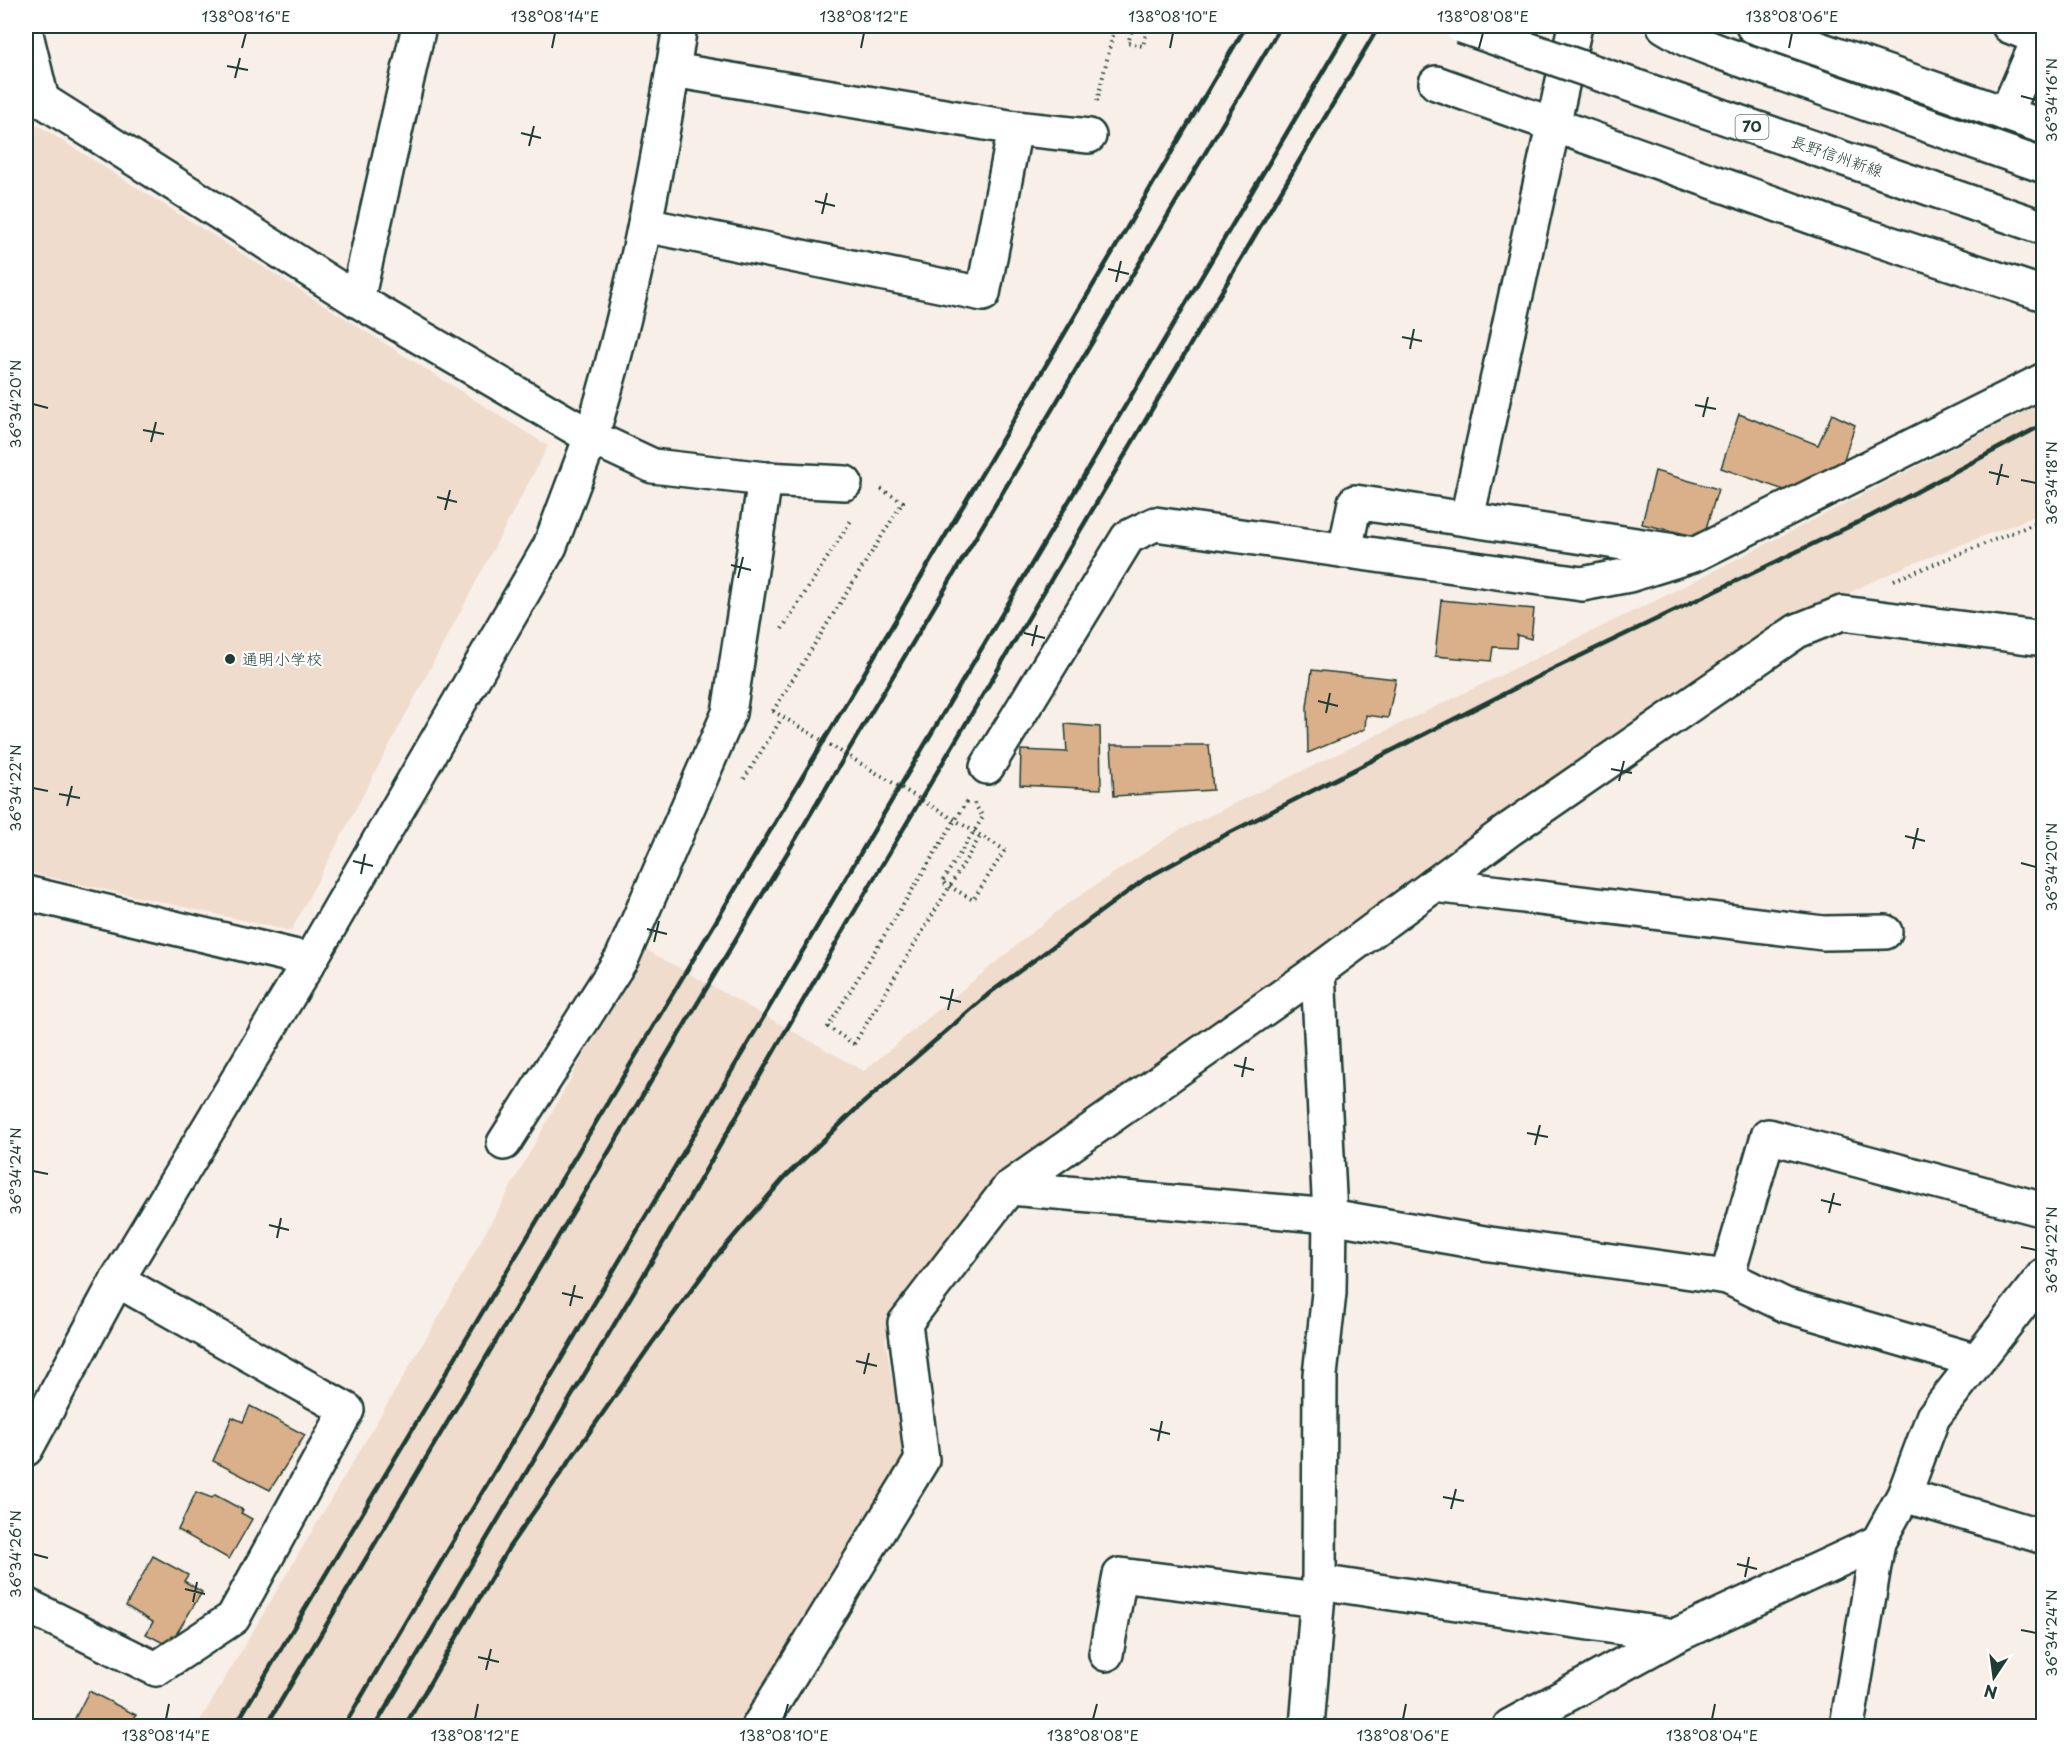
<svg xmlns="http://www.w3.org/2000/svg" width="2069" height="1752" font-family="'Playpen Sans','Klee One',sans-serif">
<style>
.built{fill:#efdccc}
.building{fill:#dab08a;stroke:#1f3d34;stroke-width:1.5}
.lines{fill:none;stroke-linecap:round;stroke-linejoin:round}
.minor-casing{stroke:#1f3d34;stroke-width:38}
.tertiary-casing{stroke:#1f3d34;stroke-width:38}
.path{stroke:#1f3d34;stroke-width:4;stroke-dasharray:1.5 4.5;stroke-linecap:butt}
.minor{stroke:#fff;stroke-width:33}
.tertiary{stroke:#fff;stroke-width:33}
.rail{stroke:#1f3d34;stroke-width:4.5}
.primary-bridge-casing{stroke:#1f3d34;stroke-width:38;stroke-linecap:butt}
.path-bridge{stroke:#1f3d34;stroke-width:4;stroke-dasharray:1.5 4.5;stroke-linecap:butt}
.primary-bridge{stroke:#fff;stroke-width:33}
.ticks{fill:none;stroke:#1f3d34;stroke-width:2}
.poi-dot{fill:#1f3d34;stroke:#fff;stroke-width:2}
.labels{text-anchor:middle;stroke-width:4.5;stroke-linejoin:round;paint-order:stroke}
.shield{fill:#fff;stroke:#627771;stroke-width:1.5}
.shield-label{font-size:15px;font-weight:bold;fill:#1f3d34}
.street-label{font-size:16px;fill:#1f3d34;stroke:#fff}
.poi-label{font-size:16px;fill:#1f3d34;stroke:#fff;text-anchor:start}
.neatline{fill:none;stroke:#1f3d34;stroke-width:2}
.ticks-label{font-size:15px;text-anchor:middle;fill:#1f3d34}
</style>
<rect width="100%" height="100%" fill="#f8efe8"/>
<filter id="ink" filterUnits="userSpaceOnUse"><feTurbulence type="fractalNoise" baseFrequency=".0167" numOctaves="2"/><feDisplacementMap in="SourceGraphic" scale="12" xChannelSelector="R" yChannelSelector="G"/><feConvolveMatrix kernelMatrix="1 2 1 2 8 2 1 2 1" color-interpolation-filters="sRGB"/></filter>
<g filter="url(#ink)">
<!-- built -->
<g class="built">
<polygon points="26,124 39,126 548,446 291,931 26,872"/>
<polygon points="2043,402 2043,513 1904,567 1766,631 1731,663 1192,1038 1032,1155 1009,1188 914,1279 885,1339 905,1458 739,1726 197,1726 441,1313 643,948 864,1071 1064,906 1178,831 1661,598"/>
</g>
<!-- building -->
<g class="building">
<polygon points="1739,414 1818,445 1832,414 1855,425 1835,487 1810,499 1721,468"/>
<polygon points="1655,471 1718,489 1703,538 1642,524"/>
<polygon points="1441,600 1534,609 1531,639 1517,635 1516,648 1493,647 1491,661 1435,656"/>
<polygon points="1312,670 1396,679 1388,718 1366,715 1365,729 1308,753 1307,707"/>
<polygon points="1065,724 1100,727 1101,789 1020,785 1021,750 1067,752"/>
<polygon points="1111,745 1209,745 1213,790 1114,796"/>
<polygon points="250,1406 305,1435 270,1490 213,1461 232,1417 243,1422"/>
<polygon points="196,1492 212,1498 215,1495 243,1510 241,1513 252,1519 229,1559 178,1530"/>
<polygon points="153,1556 188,1575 184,1581 202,1592 169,1646 146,1634 153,1622 126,1606"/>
<polygon points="89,1691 136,1715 130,1726 71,1726"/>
</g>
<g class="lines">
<defs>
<g id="minor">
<polyline points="1664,26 1686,39 1722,53 2044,166"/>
<polyline points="1753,26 2044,127"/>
<polyline points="2009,26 2039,38"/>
<polyline points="26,34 42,100"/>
<polyline points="1436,83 1843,228 2044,294"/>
<polyline points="26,92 31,93 357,300 591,437 653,466 765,479 845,483"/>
<polyline points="2006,114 2044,27"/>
<polyline points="1015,128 1089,136"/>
<polyline points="645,225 983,294 1015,128 673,70"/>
<polyline points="357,300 419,26"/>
<polyline points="1467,518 1575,26"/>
<polyline points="1345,551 1355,502 1688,553"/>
<polyline points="987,767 1128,537 1155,524 1582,584 1629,575 1696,554 2044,380"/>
<polyline points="1434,885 1823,933 1885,932"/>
<polyline points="26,893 310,960"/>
<polyline points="504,1143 622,958 729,713 765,479"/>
<polyline points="1009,1188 1330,1216 1490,1244 1727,1277 1785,1305 1977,1361"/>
<polyline points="1727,1277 1768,1136 2044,1210"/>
<polyline points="26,1449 117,1280 310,960 550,546 591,437"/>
<polyline points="1904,1495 2044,1537"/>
<polyline points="1319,1582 1675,1636"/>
<polyline points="26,1605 156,1669 233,1618 347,1410 117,1280"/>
<polyline points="1106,1654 1120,1575 1317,1600"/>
<polyline points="759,1726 922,1460 905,1323 1009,1188 1318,971 1510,829 1797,631 1842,613 2044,639"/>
<polyline points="1307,1726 1319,1582 1320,1375 1329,1293 1330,1216 1318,971"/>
<polyline points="1510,1726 1675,1636 1878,1542"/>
<polyline points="1847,1726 1878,1542 1904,1495 1933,1417 2044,1275"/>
</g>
<path id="tertiary" d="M591,437C633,303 658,164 680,26"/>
</defs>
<!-- minor casing -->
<use href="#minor" class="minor-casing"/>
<!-- tertiary casing -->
<use href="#tertiary" class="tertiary-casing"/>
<!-- path -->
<g class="path">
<polyline points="1133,26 1128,43 1143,46 1148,26"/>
<polyline points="1097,101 1115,26"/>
<polyline points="1894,580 2044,520"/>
<polyline points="782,629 852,519"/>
<polyline points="773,711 903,502 881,489"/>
<polyline points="744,779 782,718"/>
<polyline points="974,803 983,817 942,882 973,900 1005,850"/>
<polyline points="854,1044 828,1027 968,799"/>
</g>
<!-- minor -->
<use href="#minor" class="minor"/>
<!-- tertiary -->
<use href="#tertiary" class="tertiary"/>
<!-- rail -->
<g class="rail">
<polyline points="235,1726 862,677 1246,26"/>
<polyline points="266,1726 1281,26"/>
<polyline points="344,1726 1350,26"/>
<polyline points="375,1726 692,1194 850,919 1379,26"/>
<polyline points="405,1726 509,1547 652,1343 716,1257 785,1177 854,1111 991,992 1145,879 1227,834 1555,668 1871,516 2044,424"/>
</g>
<defs>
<polyline id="primary-bridge" points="1461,26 2044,228"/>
</defs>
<!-- primary-bridge casing -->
<use href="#primary-bridge" class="primary-bridge-casing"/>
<!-- path-bridge -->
<g class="path-bridge">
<polyline points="773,711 1005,850"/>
<polyline points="854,1044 981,835"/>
</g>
<!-- primary-bridge -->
<use href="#primary-bridge" class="primary-bridge"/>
</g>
</g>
<!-- ticks -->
<path class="ticks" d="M242,48L246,33M552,48L555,33M861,48L864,33M1170,48L1173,33M1479,48L1483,33M1789,48L1792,33M227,66L248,70M235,78L240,58M2021,96L2036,100M521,133L541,138M529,146L534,126M815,201L835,206M822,214L827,193M1108,269L1129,274M1116,282L1121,261M1402,337L1422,341M1410,349L1414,329M33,404L48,408M1695,405L1716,409M1703,417L1708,397M143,430L164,434M151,442L156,422M1989,472L2009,477M2021,480L2036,483M1997,485L2002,464M437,497L457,502M445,510L450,490M731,565L751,570M738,578L743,557M1024,633L1045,638M1032,646L1037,625M1318,701L1338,706M1326,713L1330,693M1611,769L1632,773M1619,781L1624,761M33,788L48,791M59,794L80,798M67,806L72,786M1905,836L1925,841M1913,849L1918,828M353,861L373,866M2021,863L2036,867M361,874L365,854M647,929L667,934M654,942L659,921M940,997L961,1002M948,1010L953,989M1234,1065L1254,1070M1242,1077L1246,1057M1527,1133L1548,1137M1535,1145L1540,1125M33,1171L48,1174M1821,1200L1841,1205M1829,1213L1834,1193M269,1225L289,1230M277,1238L281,1218M2021,1247L2036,1250M562,1293L583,1298M570,1306L575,1285M856,1361L877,1366M864,1374L869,1353M1150,1429L1170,1434M1158,1441L1162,1421M1443,1497L1464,1501M1451,1509L1456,1489M33,1554L48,1558M1737,1564L1757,1569M1745,1577L1749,1557M185,1589L205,1594M193,1602L197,1582M2021,1630L2036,1633M478,1657L499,1662M486,1670L491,1649M166,1719L169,1704M475,1719L478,1704M784,1719L788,1704M1093,1719L1097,1704M1403,1719L1406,1704M1712,1719L1715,1704"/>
<!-- markers -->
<circle class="poi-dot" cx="230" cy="659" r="6"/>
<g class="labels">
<!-- shield labels -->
<rect class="shield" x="1735.5" y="115" width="33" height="24" rx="4.5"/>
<g class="shield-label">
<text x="1752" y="132">70</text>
</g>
<!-- street labels -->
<g class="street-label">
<text transform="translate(1837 156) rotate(19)" y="6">長野信州新線</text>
</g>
<!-- poi labels -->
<g class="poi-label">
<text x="242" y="665">通明小学校</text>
</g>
</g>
<!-- margin -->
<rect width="2069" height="1752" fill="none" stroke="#fff" stroke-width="66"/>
<!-- north arrow -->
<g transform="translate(1994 1677) rotate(193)" stroke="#ffffff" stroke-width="4.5" paint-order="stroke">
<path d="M0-4.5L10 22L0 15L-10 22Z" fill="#1f3d34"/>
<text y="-9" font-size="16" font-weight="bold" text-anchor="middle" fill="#1f3d34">N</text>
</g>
<rect x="33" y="33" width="2003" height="1686" class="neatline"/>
<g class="ticks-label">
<text x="246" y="22">138°08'16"E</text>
<text x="555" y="22">138°08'14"E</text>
<text x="864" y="22">138°08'12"E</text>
<text x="1173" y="22">138°08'10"E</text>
<text x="1483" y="22">138°08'08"E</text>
<text x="1792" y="22">138°08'06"E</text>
<text transform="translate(2052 100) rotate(-90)" y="5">36°34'16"N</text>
<text transform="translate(16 404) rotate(-90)" y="5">36°34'20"N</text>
<text transform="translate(2052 483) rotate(-90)" y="5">36°34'18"N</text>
<text transform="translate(16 788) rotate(-90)" y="5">36°34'22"N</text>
<text transform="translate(2052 867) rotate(-90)" y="5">36°34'20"N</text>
<text transform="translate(16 1171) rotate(-90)" y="5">36°34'24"N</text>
<text transform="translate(2052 1250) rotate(-90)" y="5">36°34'22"N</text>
<text transform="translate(16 1554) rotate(-90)" y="5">36°34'26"N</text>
<text transform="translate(2052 1633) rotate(-90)" y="5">36°34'24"N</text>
<text x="166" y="1741">138°08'14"E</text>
<text x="475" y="1741">138°08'12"E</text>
<text x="784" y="1741">138°08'10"E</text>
<text x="1093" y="1741">138°08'08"E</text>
<text x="1403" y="1741">138°08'06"E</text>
<text x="1712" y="1741">138°08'04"E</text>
</g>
</svg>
